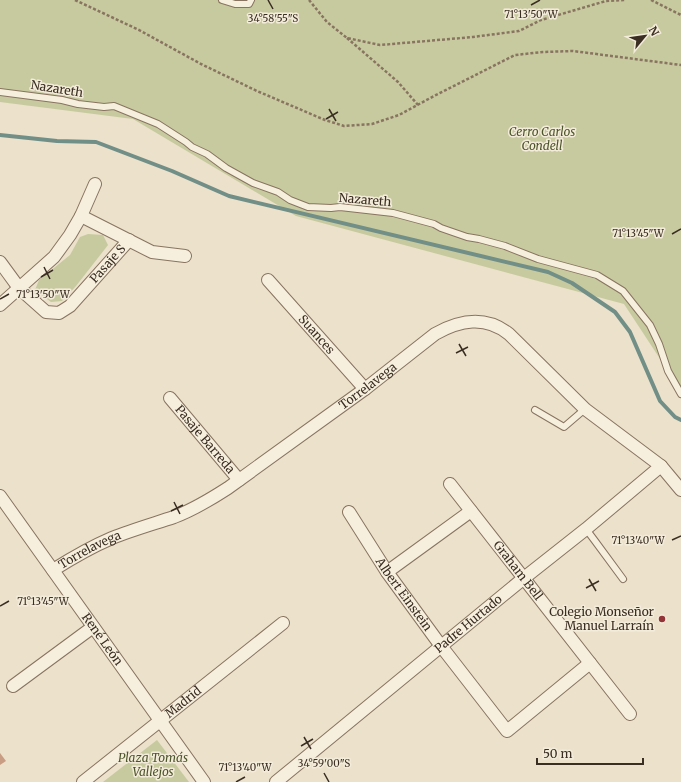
<svg xmlns="http://www.w3.org/2000/svg" width="681" height="782" font-family="Merriweather,serif">
<style>
.green{fill:#c7ca9f}
.lines{fill:none;stroke-linecap:round;stroke-linejoin:round}
.stream{stroke:#728f87;stroke-width:4}
.building{fill:#c89d83}
.service-casing{stroke:#887460;stroke-width:8}
.minor-casing{stroke:#887460;stroke-width:14}
.path{stroke:#887460;stroke-width:2.5;stroke-dasharray:3 2;stroke-linecap:butt}
.service{stroke:#f7efde;stroke-width:6}
.minor{stroke:#f7efde;stroke-width:12}
.ticks{fill:none;stroke:#3a2d22;stroke-width:1.5}
.poi-dot{fill:#933438;stroke:#f4ecda;stroke-width:1.5}
.labels{text-anchor:middle;stroke-width:3;stroke-linejoin:round;paint-order:stroke}
.street-label{font-size:12px;fill:#3a2d22;stroke:#f4ecda}
.park-label{font-size:12px;font-style:italic;fill:#4c552a;stroke:#f4ecda}
.poi-label{font-size:12px;fill:#3a2d22;stroke:#f4ecda;text-anchor:end}
.ticks-label{font-size:10px;text-anchor:middle;fill:#3a2d22;stroke:#f4ecda;stroke-width:3;stroke-linejoin:round;paint-order:stroke}
</style>
<rect width="100%" height="100%" fill="#ece1cb"/>
<!-- green -->
<g class="green">
<polygon points="0,0 681,0 681,394 668,371 624,304 296,216 133,119 0,102"/>
<polygon points="88,234 103,235 108,245 76,286 62,301 51,302 35,290 39,280 70,255 80,237"/>
<polygon points="157,740 189,782 103,782"/>
</g>
<g class="lines">
<!-- stream -->
<polyline class="stream" points="0,135 57,141 96,142 172,171 229,196 548,272 572,283 615,312 630,332 660,401 675,417 681,420"/>
</g>
<!-- building -->
<polygon class="building" points="0,753 6,761 0,765"/>
<g class="lines">
<defs>
<g id="service">
<polyline points="222,0 235,4 249,4 251,0"/>
<polyline points="0,92 62,100 78,104 104,107 114,106 158,124 186,142 192,147 207,154 226,168 253,183 278,192 290,200 308,207 331,208 340,207 393,213 434,224 441,228 467,237 479,239 505,246 538,259 597,275 623,291 650,325 659,344 668,371 681,394"/>
<polyline points="535,410 564,427 585,409"/>
<polyline points="586,529 595,541 623,579"/>
</g>
<g id="minor">
<polyline points="81,216 152,252 185,256"/>
<path id="s1" d="M0,262L19,288L46,312L59,313L70,306L129,240"/>
<path id="s2" d="M268,280L365,389"/>
<polyline points="0,305 54,257 70,235 81,216 95,184"/>
<path id="s3" d="M170,398L239,480"/>
<path id="s4" d="M450,484L630,714"/>
<path id="s5" d="M0,496L204,782"/>
<path id="s6" d="M349,512L387,572L441,646L507,731L590,663"/>
<path id="s7" d="M53,570C72,558 91,547 112,538C132,530 153,524 174,517C193,510 211,499 228,488L365,389L435,334C460,320 485,315 509,334L585,409L661,466L681,490"/>
<polyline points="387,572 471,511"/>
<polyline points="13,686 93,627"/>
<path id="s8" d="M83,782L283,623"/>
<path id="s9" d="M276,782L524,578L586,529L661,466"/>
</g>
</defs>
<!-- service casing -->
<use href="#service" class="service-casing"/>
<!-- minor casing -->
<use href="#minor" class="minor-casing"/>
<!-- path -->
<g class="path">
<polyline points="75,0 139,30 201,64 257,91 325,120 344,126 372,124 399,115 434,96 515,55 543,52 573,51 681,65"/>
<polyline points="309,0 327,22 347,38 380,45 473,37 519,31 541,20 606,1 626,0"/>
<polyline points="651,0 681,15"/>
<polyline points="347,38 398,82 418,105"/>
</g>
<!-- service -->
<use href="#service" class="service"/>
<!-- minor -->
<use href="#minor" class="minor"/>
</g>
<!-- ticks -->
<path class="ticks" d="M268,0L273,9M531,5L540,0M329,109L336,121M326,119L338,112M672,234L681,229M44,267L50,279M41,277L53,270M0,299L9,294M459,344L466,356M456,353L468,347M174,502L180,514M171,511L183,505M672,540L681,536M589,579L596,591M586,588L599,581M0,606L9,601M304,737L311,749M301,746L313,739M324,773L329,782M236,782L245,777"/>
<!-- markers -->
<circle class="poi-dot" cx="662" cy="619" r="4"/>
<g class="labels">
<!-- street labels -->
<g class="street-label">
<text transform="translate(57 89) rotate(9)" y="4">Nazareth</text>
<text transform="translate(365 200) rotate(5)" y="4">Nazareth</text>
<text dy="4" stroke="none"><textPath href="#s1" startOffset="151">Pasaje S</textPath></text>
<text dy="4" stroke="none"><textPath href="#s2" startOffset="73">Suances</textPath></text>
<text dy="4" stroke="none"><textPath href="#s7" startOffset="367">Torrelavega</textPath></text>
<text dy="4" stroke="none"><textPath href="#s3" startOffset="54">Pasaje Barreda</textPath></text>
<text dy="4" stroke="none"><textPath href="#s7" startOffset="42">Torrelavega</textPath></text>
<text dy="4" stroke="none"><textPath href="#s4" startOffset="110">Graham Bell</textPath></text>
<text dy="4" stroke="none"><textPath href="#s6" startOffset="99">Albert Einstein</textPath></text>
<text dy="4" stroke="none"><textPath href="#s9" startOffset="249">Padre Hurtado</textPath></text>
<text dy="4" stroke="none"><textPath href="#s5" startOffset="176">René León</textPath></text>
<text dy="4" stroke="none"><textPath href="#s8" startOffset="128">Madrid</textPath></text>
</g>
<!-- park labels -->
<g class="park-label">
<text x="542" y="136">Cerro Carlos<tspan x="542" dy="14">Condell</tspan></text>
<text x="153" y="762">Plaza Tomás<tspan x="153" dy="14">Vallejos</tspan></text>
</g>
<!-- poi labels -->
<g class="poi-label">
<text x="654" y="616">Colegio Monseñor<tspan x="654" dy="14">Manuel Larraín</tspan></text>
</g>
</g>
<g class="ticks-label">
<text x="531" y="18">71°13'50"W</text>
<text x="273" y="22">34°58'55"S</text>
<text x="638" y="237">71°13'45"W</text>
<text x="43" y="298">71°13'50"W</text>
<text x="638" y="544">71°13'40"W</text>
<text x="43" y="605">71°13'45"W</text>
<text x="324" y="767">34°59'00"S</text>
<text x="245" y="771">71°13'40"W</text>
</g>
<!-- north arrow -->
<g transform="translate(645 36) rotate(61)" stroke="#f4ecda" stroke-width="3" paint-order="stroke">
<path d="M0-3L7 15L0 10L-7 15Z" fill="#3a2d22"/>
<text y="-6" font-size="11" font-weight="bold" text-anchor="middle" fill="#3a2d22">N</text>
</g>
<!-- scale -->
<path d="M537 758v6h106v-6" fill="none" stroke="#3a2d22" stroke-width="2"/>
<text x="543" y="758" font-size="12" fill="#3a2d22" stroke="#f4ecda" stroke-width="3" paint-order="stroke">50 m</text>
</svg>
